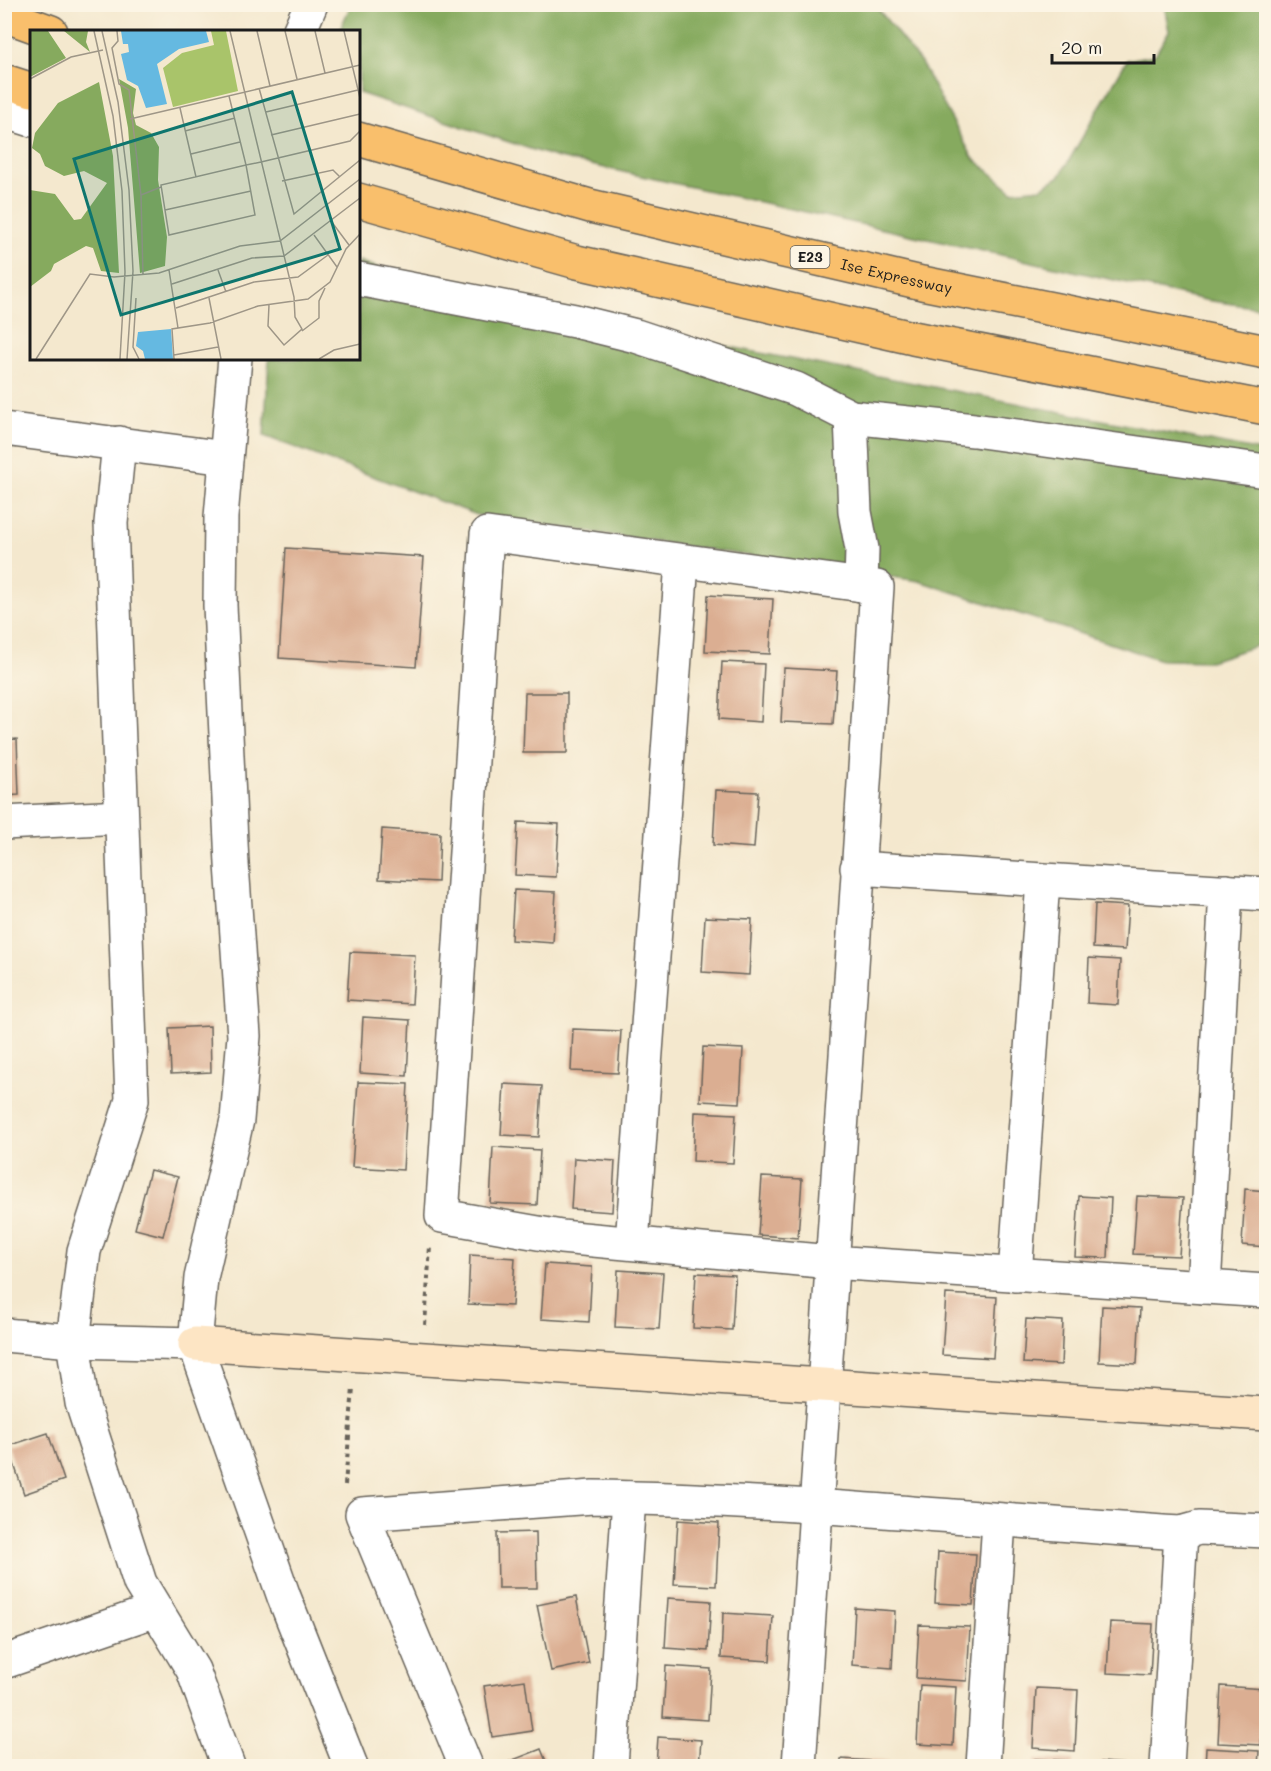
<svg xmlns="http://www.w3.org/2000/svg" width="1271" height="1771" font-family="Mali,sans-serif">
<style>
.forest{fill:#86aa5e;stroke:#51633d;stroke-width:1.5}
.building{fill:#dbae92}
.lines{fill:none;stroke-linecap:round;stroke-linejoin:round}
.street-casing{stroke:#68635a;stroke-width:36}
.secondary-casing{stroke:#68635a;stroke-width:36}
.highway-casing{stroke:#68635a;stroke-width:36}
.path{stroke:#68635a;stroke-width:4;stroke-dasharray:4.5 4.5;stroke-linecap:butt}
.street{stroke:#fff;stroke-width:33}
.secondary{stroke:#fde5c4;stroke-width:33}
.highway{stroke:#f9bf6c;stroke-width:33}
.labels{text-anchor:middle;stroke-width:4.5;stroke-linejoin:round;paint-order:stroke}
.shield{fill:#fcf5e5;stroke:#5f5d58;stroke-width:1.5}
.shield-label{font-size:14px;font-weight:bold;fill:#1c1c1c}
.street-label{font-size:15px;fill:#1c1c1c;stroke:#fcf5e5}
.inset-road{fill:none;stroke:#9e9687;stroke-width:1.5}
.view{fill:#0f766e;fill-opacity:0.15;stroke:#0f766e;stroke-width:3}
.inset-edge{fill:none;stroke:#1c1c1c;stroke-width:3}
</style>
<rect width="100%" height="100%" fill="#fcf5e5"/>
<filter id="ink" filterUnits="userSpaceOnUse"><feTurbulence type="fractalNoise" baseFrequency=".0167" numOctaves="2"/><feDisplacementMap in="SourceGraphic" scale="12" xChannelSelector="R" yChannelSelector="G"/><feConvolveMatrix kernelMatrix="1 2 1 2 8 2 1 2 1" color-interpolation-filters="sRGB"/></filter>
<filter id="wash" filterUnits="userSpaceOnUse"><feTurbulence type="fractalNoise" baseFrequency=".008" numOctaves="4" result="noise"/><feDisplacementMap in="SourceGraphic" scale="24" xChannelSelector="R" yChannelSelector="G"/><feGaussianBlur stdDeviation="1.35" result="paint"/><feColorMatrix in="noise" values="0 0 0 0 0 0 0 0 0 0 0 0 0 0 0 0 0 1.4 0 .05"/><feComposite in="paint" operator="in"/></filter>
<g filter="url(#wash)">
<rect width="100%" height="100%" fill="#f4e8ce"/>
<!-- forest -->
<g class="forest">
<polygon points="351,5 875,5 921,63 973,158 1012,191 1041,188 1060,176 1127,60 1155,55 1169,31 1164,5 1266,5 1266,309 1205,300 555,157 359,93 358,32 339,31"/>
<polygon points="359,261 444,291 1266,452 1266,643 1210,661 1161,660 919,581 477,515 264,436 269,359 358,358"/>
</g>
<g id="blocks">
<!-- building -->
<g class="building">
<polygon points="286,548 424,557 416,667 279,658"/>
<polygon points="708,595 773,599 770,654 705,651"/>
<polygon points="722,662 764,664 761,722 719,719"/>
<polygon points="784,668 837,671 833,724 781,722"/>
<polygon points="525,693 567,693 567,753 523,753"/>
<polygon points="17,739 19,795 4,796 4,740"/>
<polygon points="716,790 758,792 754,848 713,845"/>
<polygon points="518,822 559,824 556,877 515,875"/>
<polygon points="382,829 440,833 438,882 379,879"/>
<polygon points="514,890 556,892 553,943 511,940"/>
<polygon points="1095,904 1128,906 1125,950 1093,948"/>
<polygon points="705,917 752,919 749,975 702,972"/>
<polygon points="350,952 415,955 412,1004 347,1000"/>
<polygon points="1089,958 1120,960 1118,1005 1087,1003"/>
<polygon points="363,1017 410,1020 407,1076 360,1073"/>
<polygon points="210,1026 211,1072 171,1074 169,1028"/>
<polygon points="573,1029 621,1031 618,1073 571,1071"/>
<polygon points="703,1047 743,1049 740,1103 700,1101"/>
<polygon points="358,1082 408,1084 403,1170 352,1167"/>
<polygon points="504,1084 542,1086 539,1137 501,1135"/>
<polygon points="695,1112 736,1114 733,1163 693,1161"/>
<polygon points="493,1147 540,1150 537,1205 490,1203"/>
<polygon points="574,1158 615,1161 612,1212 571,1209"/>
<polygon points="150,1170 178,1177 163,1236 135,1229"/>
<polygon points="762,1177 802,1179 798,1238 758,1235"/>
<polygon points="1245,1189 1266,1191 1266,1247 1242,1245"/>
<polygon points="1079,1196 1111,1198 1108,1258 1075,1257"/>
<polygon points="1137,1196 1183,1198 1179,1256 1133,1254"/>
<polygon points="470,1255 515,1258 512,1306 468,1304"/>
<polygon points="545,1264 592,1267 589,1322 541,1319"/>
<polygon points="618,1270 663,1273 659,1329 615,1327"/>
<polygon points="696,1273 735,1275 732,1330 693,1328"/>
<polygon points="946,1294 997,1297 993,1358 942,1355"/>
<polygon points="1102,1306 1140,1308 1137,1364 1099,1362"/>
<polygon points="1026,1319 1063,1321 1061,1365 1023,1363"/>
<polygon points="48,1433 64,1480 24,1494 8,1446"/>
<polygon points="678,1520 719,1523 716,1586 674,1584"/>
<polygon points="536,1532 537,1588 498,1588 497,1533"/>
<polygon points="938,1552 976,1554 973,1605 935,1603"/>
<polygon points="576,1597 589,1663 551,1671 537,1605"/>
<polygon points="668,1598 711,1601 708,1651 665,1648"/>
<polygon points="855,1608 895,1611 892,1668 852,1665"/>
<polygon points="723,1613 773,1616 770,1661 721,1658"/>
<polygon points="1110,1622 1153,1624 1150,1675 1107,1673"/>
<polygon points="919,1625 970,1627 967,1681 916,1678"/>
<polygon points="666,1666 711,1669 708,1720 663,1717"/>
<polygon points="525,1680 532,1731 492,1737 484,1686"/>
<polygon points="920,1685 956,1687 953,1746 917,1744"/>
<polygon points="1221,1686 1265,1689 1261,1745 1218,1743"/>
<polygon points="1036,1688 1078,1690 1075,1751 1033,1748"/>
<polygon points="658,1737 701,1740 699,1766 656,1766"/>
<polygon points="1206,1748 1259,1751 1258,1766 1205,1766"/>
<polygon points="541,1749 548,1766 498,1766"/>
<polygon points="841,1759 888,1762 887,1766 841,1766"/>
<polygon points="1035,1759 1073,1761 1073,1766 1034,1766"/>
<polygon points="1101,1762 1141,1765 1141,1766 1100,1766"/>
</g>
</g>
</g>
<g filter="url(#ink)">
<use href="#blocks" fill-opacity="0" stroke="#68635a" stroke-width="1.5"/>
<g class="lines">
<defs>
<g id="street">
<polyline points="299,32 311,4"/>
<polyline points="4,111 32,120"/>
<polyline points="358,279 575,321 636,336 796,389 851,417 974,430 1266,471"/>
<polyline points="235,358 221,517 220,605 232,864 244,1036 237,1120 201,1278 195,1344 284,1597 351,1766"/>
<polyline points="851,417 855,512 862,549 861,585"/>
<polyline points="4,429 226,458"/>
<polyline points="119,443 111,523 132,1100 84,1251 73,1341 82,1403 140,1583 193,1670 228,1766"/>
<polyline points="4,823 121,817"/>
<polyline points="857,868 1266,894"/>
<polyline points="632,1243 682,562"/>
<polyline points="1015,1275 1043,881"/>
<polyline points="1204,1287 1226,891"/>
<polyline points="4,1335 73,1341 195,1344"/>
<polyline points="4,1662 156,1610"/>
<path d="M466,1766L362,1514L593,1497C790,1500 986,1520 1181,1533L1199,1528L1266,1531"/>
<polyline points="611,1766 629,1498"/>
<path d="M799,1766C823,1373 849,980 877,587L487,534L442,1216L561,1237L831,1262L1266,1291"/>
<polyline points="983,1766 999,1521"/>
<polyline points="1167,1766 1181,1533"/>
</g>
<polyline id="secondary" points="195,1344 1266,1414"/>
<g id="highway">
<polyline points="4,15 51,32"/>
<polyline points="4,81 32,90"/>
<path id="s1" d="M358,139L590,206L922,283L1266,352"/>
<polyline points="358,200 577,262 913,338 1266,408"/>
</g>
</defs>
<!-- street casing -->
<use href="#street" class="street-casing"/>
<!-- secondary casing -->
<use href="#secondary" class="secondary-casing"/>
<!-- highway casing -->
<use href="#highway" class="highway-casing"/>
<!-- path -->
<g class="path">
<polyline points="425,1325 430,1246"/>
<polyline points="345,1485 353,1388"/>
</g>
<!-- street -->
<use href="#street" class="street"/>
<!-- secondary -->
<use href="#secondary" class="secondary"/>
<!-- highway -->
<use href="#highway" class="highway"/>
</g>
</g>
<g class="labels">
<!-- shield labels -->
<rect class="shield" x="790.5" y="246" width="39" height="22" rx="4.5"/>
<g class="shield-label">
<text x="810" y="262">E23</text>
</g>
<!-- street labels -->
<g class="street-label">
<text dy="5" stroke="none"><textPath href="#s1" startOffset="556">Ise Expressway</textPath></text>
</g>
</g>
<!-- overview -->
<g transform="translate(30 30)">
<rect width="330" height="330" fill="#f4e8ce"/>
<path d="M181,1H196L208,61L143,77L133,38L152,23L184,15Z" fill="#a9c46a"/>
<path d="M0,1H18L36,28L0,47ZM34,1H58L56,12L60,22ZM89,49L106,59L103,83L106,95L121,103L129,117L128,150L137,207L135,236L110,243L98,98ZM69,52L83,126L89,243L71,241L63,218L56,216L24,234L21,241L0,257V160L25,164L44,190L51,189L77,153L54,141L34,146L15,136L10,124L2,118L5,103L28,73Z" fill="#86aa5e"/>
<path d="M91,1H176L179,12L149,19L127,34L137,74L116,78L108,56L97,50L91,24L99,22L98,14H93ZM141,299L143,329H115L113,321L106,316L108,302Z" fill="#65b9e1"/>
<path class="inset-road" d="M64,1L83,86L92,161L95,242L90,329M72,1L88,72L99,160L103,241L97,329M87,1L88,11L82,18L89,54L99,60L111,165L113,245M200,1L264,267L265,287L272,299L254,315L238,296L239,275M227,1L240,56M255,1L267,49M285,1L295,43M314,1L330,68M0,49L41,27L73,20M229,58L264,184L330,130M199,66L216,135L225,185L139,205L131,155L216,135L231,132L320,111L330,101M150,78L166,147M236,82L328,60M100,89L330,35M155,101L205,88M241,105L330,84M161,124L210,112M252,151L303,140L310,147M111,165L131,157M135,180L221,161M301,191L319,215M284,205L307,237M139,240L148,298M188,240L196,262M142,254L222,228L254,226L330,168M106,268L103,317L109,329M179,268L191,329M146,278L224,252L268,247L298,225M272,301L289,288V271L295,258M144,325L188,317M6,329L60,244L84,247L129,243L210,216L250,211L330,149M144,329L142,299L180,293L228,276L278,269L300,252L316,219L330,204M289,329L304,320L330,314"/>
<path class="view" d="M262,62L310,219L91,285L44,129Z"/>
<rect width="330" height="330" class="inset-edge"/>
</g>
<!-- margin -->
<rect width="1271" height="1771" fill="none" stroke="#fcf5e5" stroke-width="24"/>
<!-- scale -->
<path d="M1052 54v9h102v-9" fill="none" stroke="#1c1c1c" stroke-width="3"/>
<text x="1061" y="54" font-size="18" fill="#1c1c1c" stroke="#fcf5e5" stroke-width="4.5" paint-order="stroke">20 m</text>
</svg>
